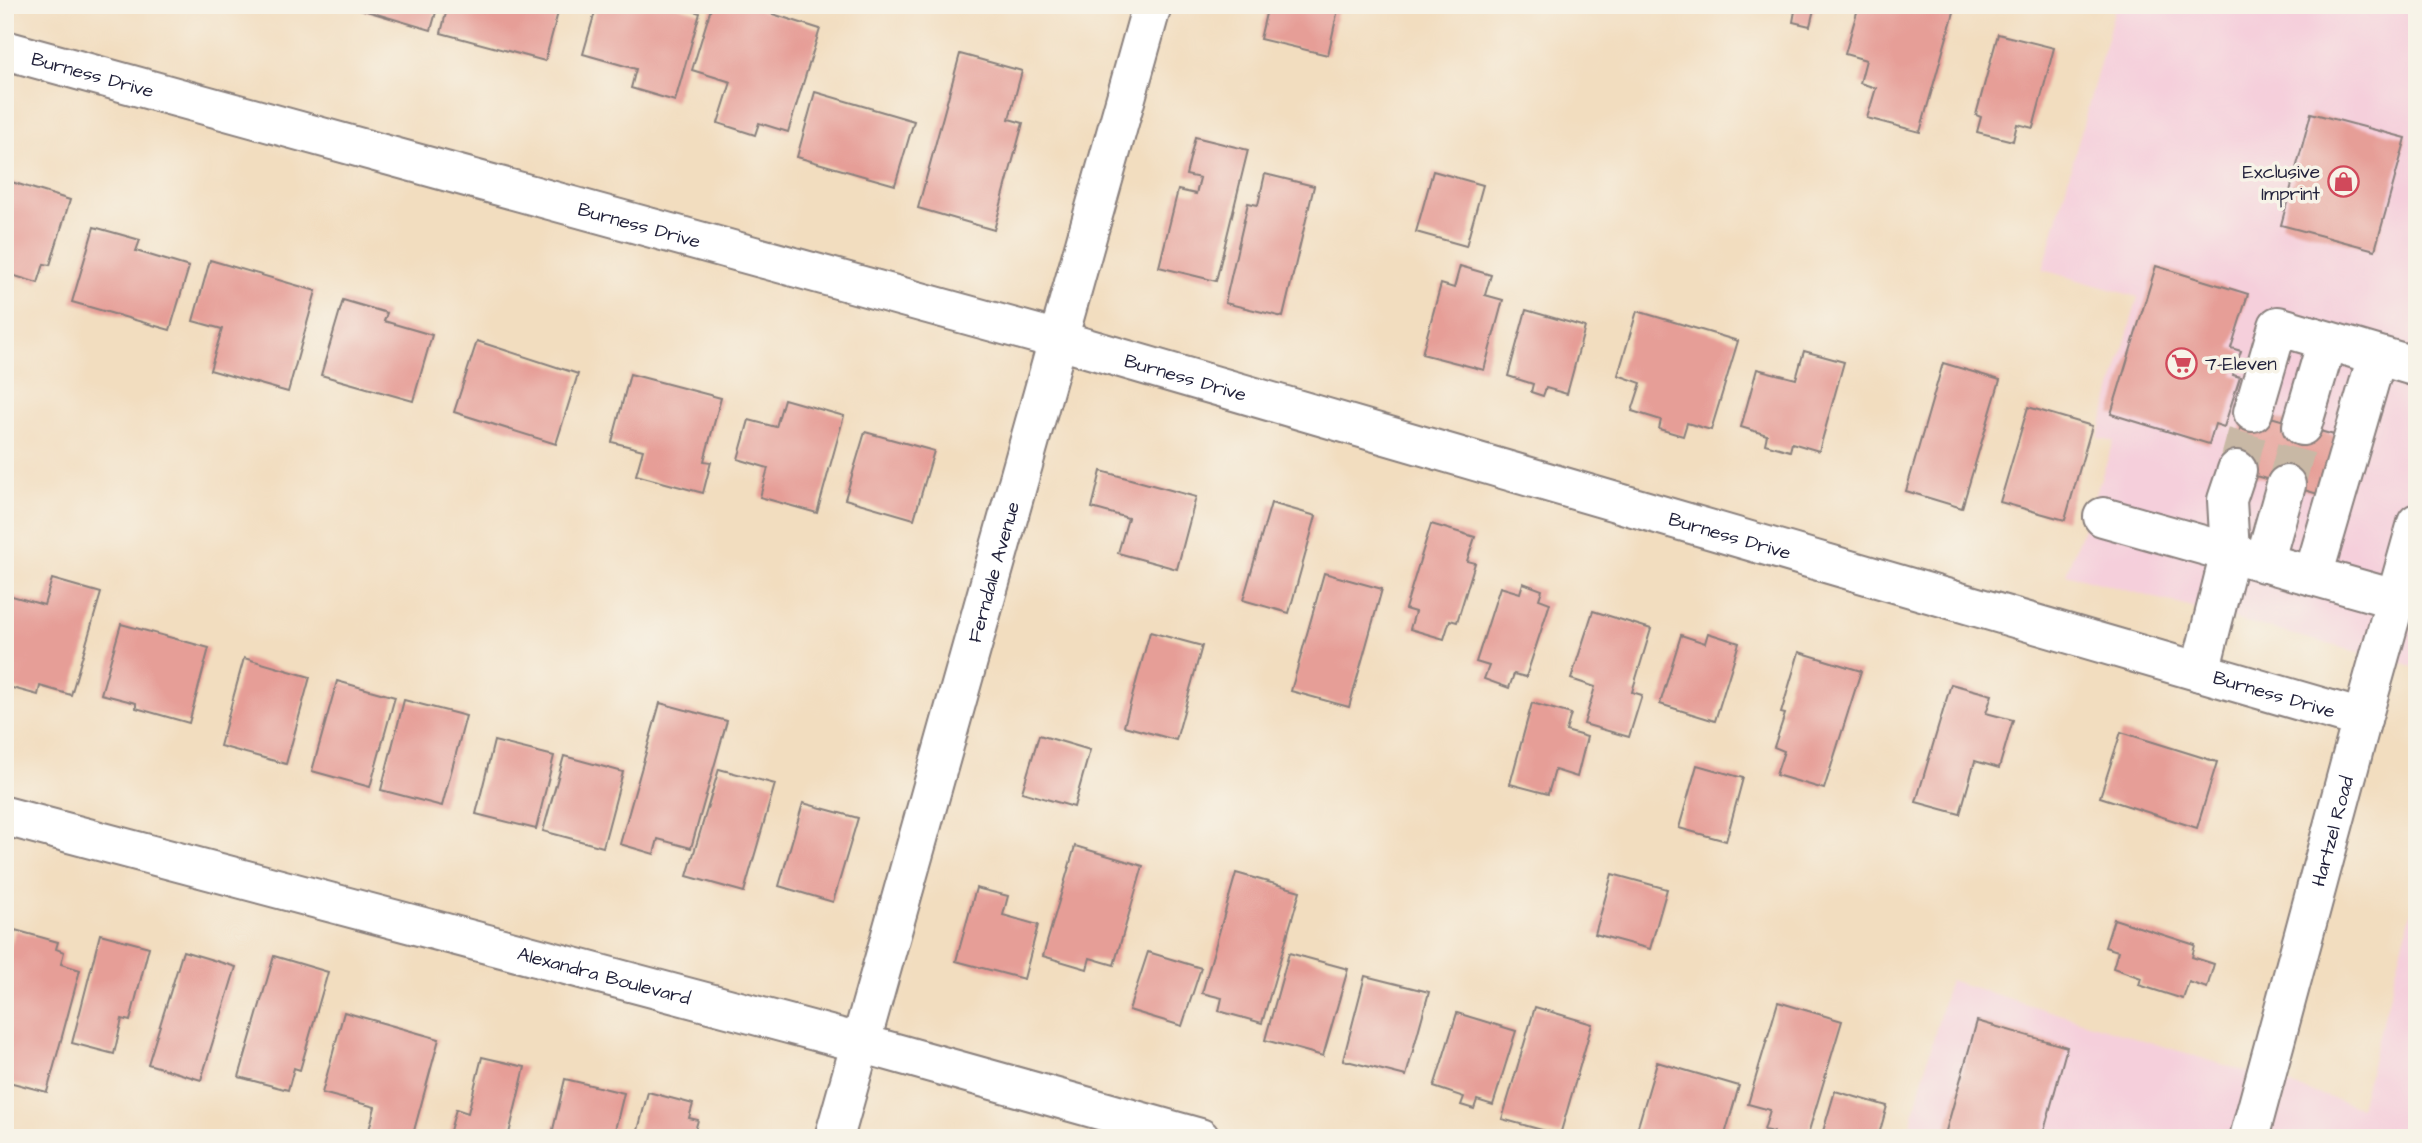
<svg xmlns="http://www.w3.org/2000/svg" width="2422" height="1143" font-family="'Architects Daughter',sans-serif">
<style>
.built{fill:#f5cfdb}
.building{fill:#e69e97}
.lines{fill:none;stroke-linecap:round;stroke-linejoin:round}
.minor-tunnel{stroke:#c8b8a5;stroke-width:38;stroke-dasharray:38 19;stroke-linecap:butt}
.minor-casing{stroke:#8a807d;stroke-width:42}
.minor{stroke:#fff;stroke-width:38}
.labels{text-anchor:middle;stroke-width:7;stroke-linejoin:round;paint-order:stroke}
.street-label{font-size:19px;fill:#22223b;stroke:#f7f3e8}
.poi-label{font-size:19px;fill:#22223b;stroke:#f7f3e8;text-anchor:end}
</style>
<rect width="100%" height="100%" fill="#f7f3e8"/>
<filter id="ink" filterUnits="userSpaceOnUse"><feTurbulence type="fractalNoise" baseFrequency=".0143" numOctaves="2"/><feDisplacementMap in="SourceGraphic" scale="14" xChannelSelector="R" yChannelSelector="G"/><feConvolveMatrix kernelMatrix="1 2 1 2 8 2 1 2 1" color-interpolation-filters="sRGB"/></filter>
<filter id="wash" filterUnits="userSpaceOnUse"><feTurbulence type="fractalNoise" baseFrequency=".00686" numOctaves="4" result="noise"/><feDisplacementMap in="SourceGraphic" scale="28" xChannelSelector="R" yChannelSelector="G"/><feGaussianBlur stdDeviation="1.57" result="paint"/><feColorMatrix in="noise" values="0 0 0 0 0 0 0 0 0 0 0 0 0 0 0 0 0 1.4 0 .05"/><feComposite in="paint" operator="in"/></filter>
<g filter="url(#wash)">
<rect width="100%" height="100%" fill="#f2ddbf"/>
<!-- built -->
<g class="built">
<polygon points="2116,5 2417,5 2417,668 2066,574 2114,442 2098,438 2138,297 2043,270"/>
<polygon points="2417,891 2417,1138 1907,1138 1949,980 2360,1107"/>
</g>
<g id="blocks">
<!-- building -->
<g class="building">
<polygon points="346,5 438,5 431,30"/>
<polygon points="448,5 560,5 545,61 441,33"/>
<polygon points="597,5 674,5 700,13 675,101 631,88 636,69 583,54"/>
<polygon points="712,5 761,5 760,10 820,29 788,132 759,123 755,135 718,123 731,82 692,70"/>
<polygon points="1268,5 1339,5 1328,55 1260,39"/>
<polygon points="1776,5 1815,5 1810,26 1793,22 1795,11"/>
<polygon points="1859,5 1956,5 1920,132 1867,118 1876,88 1860,83 1866,60 1845,54"/>
<polygon points="1998,34 2054,48 2033,128 2017,124 2013,141 1977,132 1981,117 1976,115"/>
<polygon points="960,54 1022,71 1009,119 1023,123 994,230 918,208"/>
<polygon points="815,92 914,121 895,185 797,157"/>
<polygon points="2311,113 2406,138 2375,250 2281,225"/>
<polygon points="1195,137 1248,150 1216,281 1159,267 1178,190 1196,194 1200,178 1186,175"/>
<polygon points="1433,171 1483,185 1466,246 1416,232"/>
<polygon points="1265,174 1314,186 1283,317 1225,303 1248,203 1258,205"/>
<polygon points="5,180 70,200 50,265 44,264 38,283 5,273"/>
<polygon points="94,227 140,240 136,251 189,267 170,330 72,302"/>
<polygon points="210,260 316,291 288,392 210,370 222,329 193,321"/>
<polygon points="1460,266 1491,275 1485,295 1503,300 1484,370 1422,354 1441,284 1454,288"/>
<polygon points="2156,266 2248,294 2231,348 2241,351 2233,375 2240,377 2224,427 2215,424 2209,444 2111,414"/>
<polygon points="343,300 387,313 384,321 432,335 413,401 321,375"/>
<polygon points="1526,310 1585,327 1567,394 1546,388 1543,396 1531,392 1533,384 1508,376"/>
<polygon points="1637,311 1738,341 1711,430 1687,423 1683,436 1659,429 1661,420 1632,411 1641,383 1618,375"/>
<polygon points="477,341 578,374 556,444 454,412"/>
<polygon points="1804,351 1844,362 1819,451 1792,443 1790,451 1765,444 1767,435 1741,427 1757,369 1796,379"/>
<polygon points="1943,363 2000,380 1962,508 1906,491"/>
<polygon points="630,374 721,398 704,461 711,462 703,493 636,475 643,450 612,442"/>
<polygon points="784,399 844,416 817,513 760,497 768,468 738,459 749,420 776,427"/>
<polygon points="2028,407 2092,426 2065,520 2000,502"/>
<polygon points="2246,410 2341,437 2325,496 2228,468"/>
<polygon points="865,432 934,451 914,519 845,499"/>
<polygon points="1101,471 1196,497 1177,569 1118,553 1128,518 1092,508"/>
<polygon points="1271,503 1316,516 1289,613 1243,600"/>
<polygon points="1431,524 1475,537 1467,561 1475,563 1457,622 1450,620 1444,639 1410,629 1415,612 1405,609"/>
<polygon points="1324,573 1382,589 1349,707 1291,691"/>
<polygon points="52,579 101,593 71,695 40,686 38,695 5,686 5,594 44,605"/>
<polygon points="1523,583 1542,590 1539,599 1550,603 1526,677 1514,674 1509,688 1484,679 1489,666 1476,662 1500,587 1520,593"/>
<polygon points="1593,611 1651,629 1632,692 1642,695 1629,737 1584,724 1595,687 1571,679"/>
<polygon points="121,624 209,648 189,723 136,708 136,703 101,694"/>
<polygon points="1150,632 1202,646 1176,740 1124,726"/>
<polygon points="1708,633 1739,643 1715,721 1660,704 1681,635 1705,643"/>
<polygon points="1799,652 1861,671 1824,789 1776,775 1784,751 1774,747 1785,714 1781,713"/>
<polygon points="244,658 310,677 286,764 220,746"/>
<polygon points="337,681 395,697 370,787 312,771"/>
<polygon points="1951,684 1992,695 1986,713 2013,720 1999,768 1975,761 1960,814 1916,802"/>
<polygon points="404,700 466,716 442,806 381,790"/>
<polygon points="660,703 727,721 691,848 658,839 654,854 620,844"/>
<polygon points="1532,703 1571,714 1566,731 1587,737 1577,777 1555,770 1548,794 1510,784"/>
<polygon points="2121,732 2217,762 2197,828 2100,797"/>
<polygon points="1039,735 1090,750 1074,807 1022,792"/>
<polygon points="494,741 554,756 536,829 476,814"/>
<polygon points="564,756 623,772 603,847 543,831"/>
<polygon points="1697,765 1743,778 1726,841 1679,828"/>
<polygon points="719,769 775,784 744,892 687,876"/>
<polygon points="803,803 858,818 833,902 779,886"/>
<polygon points="1075,846 1143,866 1114,965 1090,958 1087,969 1043,956"/>
<polygon points="1236,873 1300,891 1262,1023 1219,1011 1222,998 1202,993"/>
<polygon points="1612,874 1667,889 1650,949 1595,934"/>
<polygon points="976,888 1008,896 1003,915 1038,925 1024,979 956,961"/>
<polygon points="2114,919 2195,945 2192,957 2214,964 2207,988 2189,982 2183,999 2139,985 2141,978 2113,968 2118,951 2105,947"/>
<polygon points="15,930 58,942 56,949 64,952 61,964 80,970 47,1092 5,1081 5,966"/>
<polygon points="100,934 149,947 130,1021 122,1019 114,1054 72,1043"/>
<polygon points="183,951 236,967 201,1080 148,1064"/>
<polygon points="1148,952 1201,968 1182,1026 1129,1010"/>
<polygon points="1289,953 1348,969 1323,1056 1265,1040"/>
<polygon points="274,956 328,972 300,1070 294,1068 288,1090 239,1077"/>
<polygon points="1365,976 1429,992 1406,1076 1343,1060"/>
<polygon points="1778,1002 1842,1021 1808,1134 1818,1138 1771,1138 1773,1132 1764,1130 1770,1110 1748,1104"/>
<polygon points="1535,1007 1592,1024 1560,1135 1502,1119"/>
<polygon points="344,1012 439,1039 412,1138 381,1138 368,1134 375,1107 322,1093"/>
<polygon points="1457,1013 1516,1031 1493,1105 1477,1100 1474,1109 1461,1105 1464,1097 1434,1087"/>
<polygon points="1977,1021 2067,1047 2042,1138 1944,1138"/>
<polygon points="482,1057 525,1067 508,1138 448,1138 456,1109 468,1113"/>
<polygon points="1657,1062 1739,1086 1724,1138 1653,1138 1636,1133"/>
<polygon points="565,1079 624,1093 613,1138 551,1138"/>
<polygon points="1835,1091 1887,1106 1878,1138 1821,1138"/>
<polygon points="648,1092 693,1104 689,1118 698,1120 693,1138 636,1138"/>
</g>
</g>
</g>
<g filter="url(#ink)">
<use href="#blocks" fill-opacity="0" stroke="#8a807d" stroke-width="2"/>
<g class="lines">
<!-- minor-tunnel -->
<g class="minor-tunnel">
<polyline points="2237,470 2253,412"/>
<polyline points="2286,485 2302,426"/>
</g>
<defs>
<g id="minor">
<path id="s1" d="M5,50L1059,340L2362,719"/>
<polyline points="2253,412 2278,326 2417,367"/>
<polyline points="2302,426 2327,341"/>
<polyline points="2103,517 2395,599"/>
<polyline points="2264,563 2286,485"/>
<polyline points="2313,576 2377,356"/>
<polyline points="2200,672 2230,553 2227,500 2237,470"/>
<path id="s2" d="M5,816L860,1043L1200,1138"/>
<path id="s3" d="M834,1138L1152,5"/>
<path id="s4" d="M2249,1138L2362,719L2417,523"/>
</g>
</defs>
<!-- minor casing -->
<use href="#minor" class="minor-casing"/>
<!-- minor -->
<use href="#minor" class="minor"/>
</g>
</g>
<!-- icons -->
<defs>
<symbol id="shop-ring" viewBox="-11 -11 22 22"><circle r="9.5" fill="#f7f3e8" stroke="#d1495b" stroke-width="1.5"/><path d="M-5-2.5h2.3a2.7 3.5 0 0 1 5.4 0H5L5.5 6h-11ZM-1.5-2.5h3a1.5 2.3 0 0 0-3 0Z" fill="#d1495b"/></symbol>
<symbol id="supermarket-ring" viewBox="-11 -11 22 22"><circle r="9.5" fill="#f7f3e8" stroke="#d1495b" stroke-width="1.5"/><path d="M-6-5.5h2.5l.6 2H6L4.5 2H-2.5L-4.4-4H-6ZM-1.5 3.2a1.3 1.3 0 1 0 .1 0ZM3 3.2a1.3 1.3 0 1 0 .1 0Z" fill="#d1495b"/></symbol>
</defs>
<g fill-rule="evenodd">
<use href="#shop-ring" x="2326" y="164" width="35" height="35"/>
<use href="#supermarket-ring" x="2164" y="346" width="35" height="35"/>
</g>
<g class="labels">
<!-- street labels -->
<g class="street-label">
<text dy="7" stroke="none"><textPath href="#s1" startOffset="91">Burness Drive</textPath></text>
<text dy="7" stroke="none"><textPath href="#s1" startOffset="658">Burness Drive</textPath></text>
<text dy="7" stroke="none"><textPath href="#s1" startOffset="1225">Burness Drive</textPath></text>
<text dy="7" stroke="none"><textPath href="#s1" startOffset="1792">Burness Drive</textPath></text>
<text dy="7" stroke="none"><textPath href="#s3" startOffset="588">Ferndale Avenue</textPath></text>
<text dy="7" stroke="none"><textPath href="#s1" startOffset="2359">Burness Drive</textPath></text>
<text dy="7" stroke="none"><textPath href="#s4" startOffset="318">Hartzel Road</textPath></text>
<text dy="7" stroke="none"><textPath href="#s2" startOffset="620">Alexandra Boulevard</textPath></text>
</g>
<!-- poi labels -->
<g class="poi-label">
<text x="2320" y="178">Exclusive<tspan x="2320" dy="22">Imprint</tspan></text>
<text x="2205" y="370" text-anchor="start">7-Eleven</text>
</g>
</g>
<!-- margin -->
<rect width="2422" height="1143" fill="none" stroke="#f7f3e8" stroke-width="28"/>
</svg>
